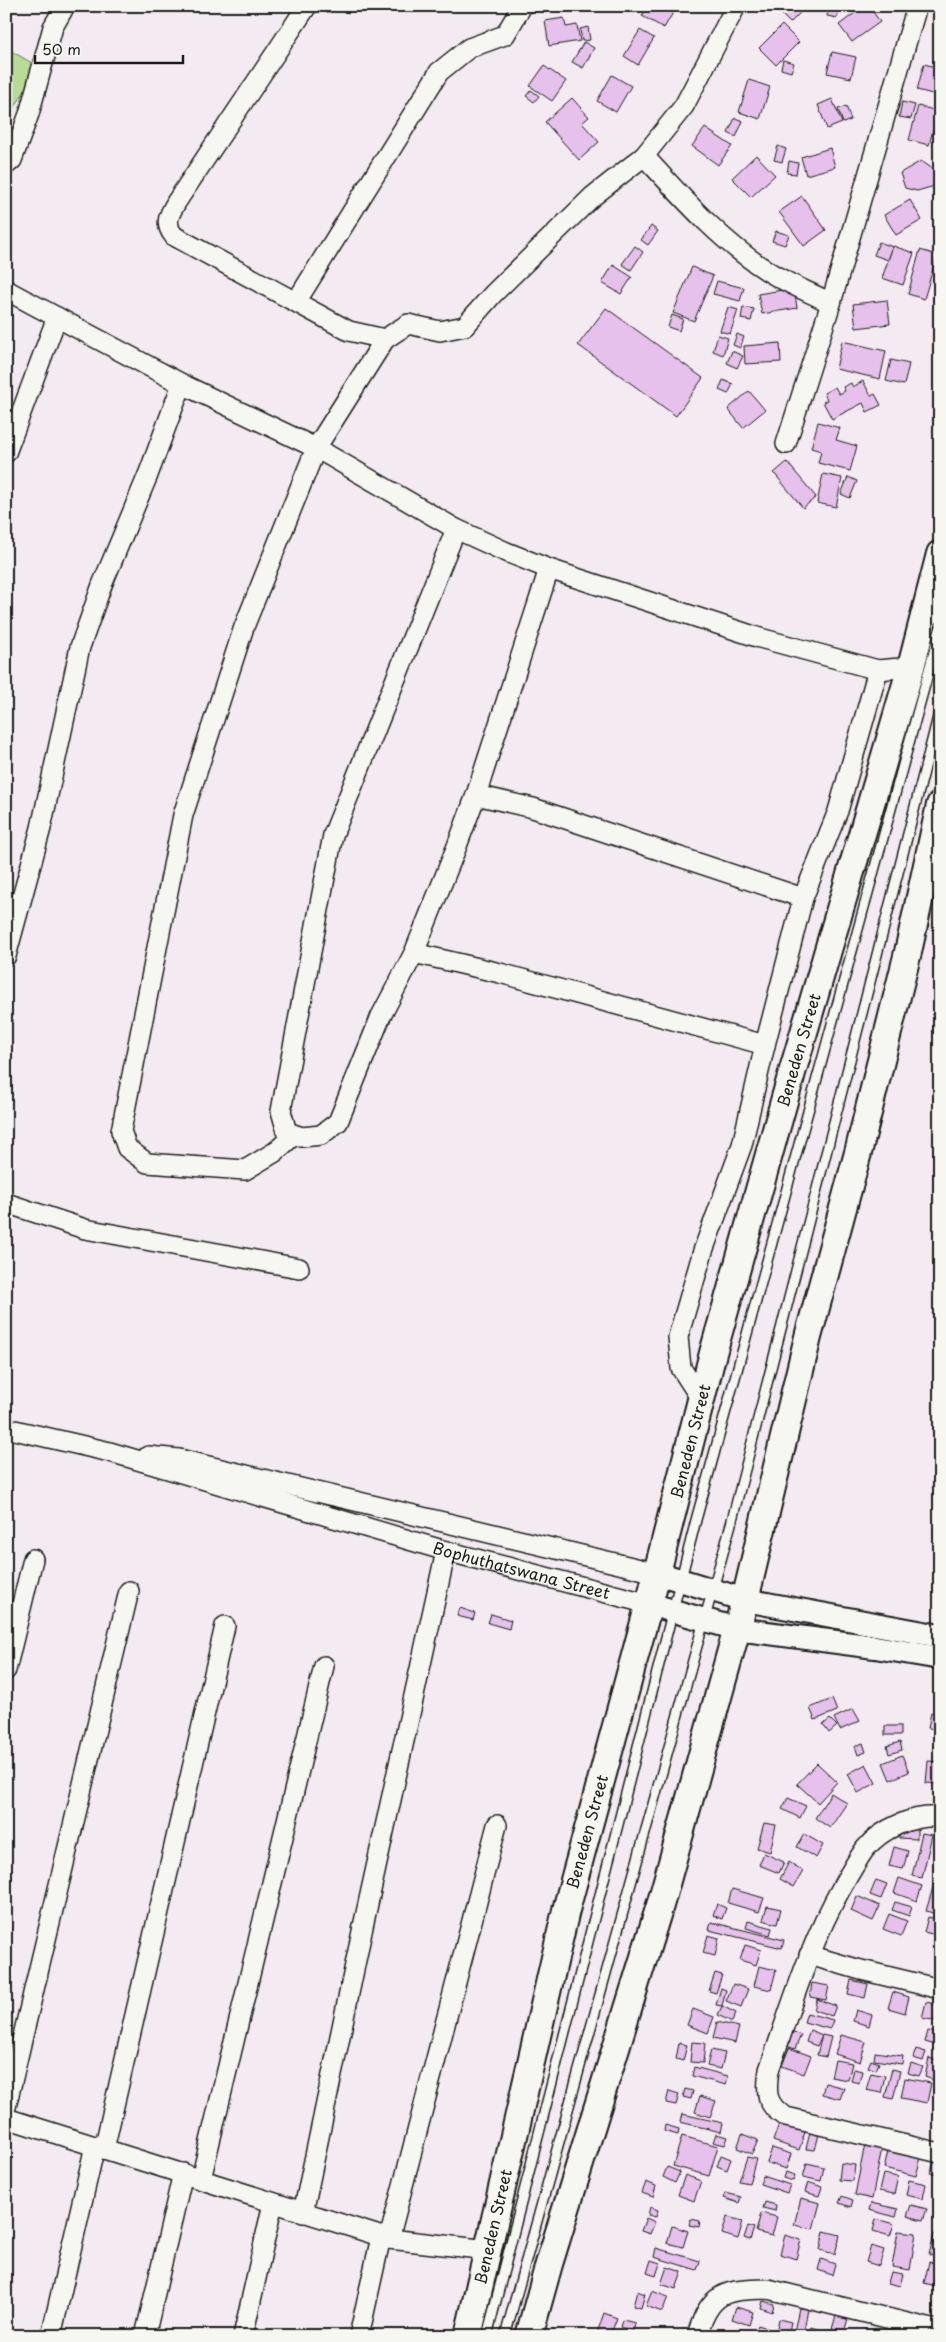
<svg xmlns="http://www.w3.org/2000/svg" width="946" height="2342" font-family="'Playpen Sans',sans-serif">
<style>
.green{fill:#b8dc96;stroke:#6a7c59}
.building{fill:#e5c1ec;stroke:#1c1c1c}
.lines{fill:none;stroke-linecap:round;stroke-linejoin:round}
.service-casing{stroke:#1c1c1c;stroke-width:12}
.minor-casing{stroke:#1c1c1c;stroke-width:22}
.tertiary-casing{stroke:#1c1c1c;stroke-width:26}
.secondary-casing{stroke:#1c1c1c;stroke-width:30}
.service{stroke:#f6f6f2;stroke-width:9}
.minor{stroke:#f6f6f2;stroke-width:19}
.tertiary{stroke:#f6f6f2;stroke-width:22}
.secondary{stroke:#f6f6f2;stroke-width:26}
.labels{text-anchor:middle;stroke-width:4;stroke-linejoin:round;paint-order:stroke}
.street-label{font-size:16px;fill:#1c1c1c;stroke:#f6f6f2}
</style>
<rect width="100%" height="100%" fill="#f3ebf1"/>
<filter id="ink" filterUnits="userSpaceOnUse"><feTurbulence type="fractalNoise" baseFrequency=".02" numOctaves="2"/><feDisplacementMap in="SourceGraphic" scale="10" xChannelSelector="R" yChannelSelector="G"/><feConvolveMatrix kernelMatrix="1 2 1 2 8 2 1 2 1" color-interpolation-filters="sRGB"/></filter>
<g filter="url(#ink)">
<!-- green -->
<polygon class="green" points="6,48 39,67 15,107 6,102"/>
<!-- building -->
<g class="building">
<polygon points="648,6 677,6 664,28 642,16"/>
<polygon points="773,6 799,6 803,10 790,23"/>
<polygon points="829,6 840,6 837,18 827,16"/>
<polygon points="864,6 869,6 880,22 852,42 839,25"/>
<polygon points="564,18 566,27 577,25 580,41 549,46 545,21"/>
<polygon points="782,25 799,42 776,65 759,48"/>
<polygon points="588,27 590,40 582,41 580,29"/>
<polygon points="940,27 940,53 938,53 935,28"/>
<polygon points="640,30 654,38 638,65 624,56"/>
<polygon points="584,42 594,48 583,68 572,62"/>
<polygon points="832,52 856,57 851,78 827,73"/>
<polygon points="783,60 794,63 791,72 781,69"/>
<polygon points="924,64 940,68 940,96 917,90"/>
<polygon points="544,66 566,81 552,101 530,86"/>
<polygon points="612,75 631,86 616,112 597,101"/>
<polygon points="749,80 770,87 760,119 739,112"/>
<polygon points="531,90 539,96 534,102 526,96"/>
<polygon points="572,98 589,117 582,123 599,142 579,160 545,122"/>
<polygon points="832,99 842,123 827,129 818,105"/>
<polygon points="902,102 915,105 911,119 899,117"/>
<polygon points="846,106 851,120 843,123 838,109"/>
<polygon points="918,106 938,111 929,145 909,140"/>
<polygon points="735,118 743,121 736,137 728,133"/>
<polygon points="705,128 732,146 718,165 692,146"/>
<polygon points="778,146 786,149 782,162 774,160"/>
<polygon points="830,148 835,167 806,175 801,157"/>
<polygon points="756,155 775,175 751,197 732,178"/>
<polygon points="789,161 798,163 796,174 787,173"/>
<polygon points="921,161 933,169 938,185 917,191 905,188 900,173"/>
<polygon points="802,196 826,230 804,246 779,212"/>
<polygon points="910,200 922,220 896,235 884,215"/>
<polygon points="651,226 658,231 648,245 641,240"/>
<polygon points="776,231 789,235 785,245 772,241"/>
<polygon points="879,242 893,247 888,260 874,255"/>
<polygon points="635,246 643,252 631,270 622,264"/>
<polygon points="893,246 914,253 903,285 882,278"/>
<polygon points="920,250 937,255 924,299 908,294"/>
<polygon points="613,265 632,277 621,294 602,283"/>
<polygon points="692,267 713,276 694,321 673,313"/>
<polygon points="717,281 744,288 740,301 713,294"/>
<polygon points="794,288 797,308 762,314 758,294"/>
<polygon points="887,300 890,324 856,328 853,304"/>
<polygon points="728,307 738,310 730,334 720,331"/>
<polygon points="743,307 754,309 751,321 741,319"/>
<polygon points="606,308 703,378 676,416 578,345"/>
<polygon points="672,315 683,319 679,331 668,327"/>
<polygon points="737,334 744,337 740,348 733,345"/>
<polygon points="718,335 728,338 723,355 713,351"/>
<polygon points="842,341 886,351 880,379 836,369"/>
<polygon points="780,343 781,362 745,364 744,346"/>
<polygon points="732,351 743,356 737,368 727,363"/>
<polygon points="891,360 909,364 904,385 886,381"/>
<polygon points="723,380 733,384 728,394 719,390"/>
<polygon points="863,381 871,396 875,394 881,405 867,412 863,403 832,419 823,402 827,400 824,393 835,387 839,394 845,391 843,387 851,383 853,387"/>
<polygon points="749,391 765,410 743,428 728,409"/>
<polygon points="818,422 840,428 836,440 857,446 850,471 818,463 821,451 811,448"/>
<polygon points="787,462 816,497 803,508 774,473"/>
<polygon points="823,474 842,478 836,507 817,503"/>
<polygon points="848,477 857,481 850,498 841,494"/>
<polygon points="460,1608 475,1613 473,1620 457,1616"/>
<polygon points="491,1614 511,1620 509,1629 488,1623"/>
<polygon points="832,1699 837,1711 815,1720 810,1708"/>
<polygon points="853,1709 860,1721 840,1730 834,1718"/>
<polygon points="931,1712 940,1714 939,1729 928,1728"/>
<polygon points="830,1719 837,1726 829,1733 823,1725"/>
<rect x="885" y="1726" width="16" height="9"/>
<polygon points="900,1742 902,1750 889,1754 887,1746"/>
<polygon points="863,1743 866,1752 858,1755 855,1746"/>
<polygon points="902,1755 909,1772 890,1780 883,1763"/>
<polygon points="928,1761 940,1762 940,1784 926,1783"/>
<polygon points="817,1763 837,1782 818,1803 797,1784"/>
<polygon points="866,1764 876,1783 858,1793 848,1774"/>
<polygon points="831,1793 847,1803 830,1828 815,1818"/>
<polygon points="788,1798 806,1806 800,1818 782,1809"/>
<polygon points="764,1823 776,1825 770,1852 757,1848"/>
<polygon points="899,1827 917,1827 917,1839 899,1838"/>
<polygon points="922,1833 932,1835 922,1878 912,1876"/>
<polygon points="804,1834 823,1845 816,1858 797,1847"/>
<polygon points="894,1847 908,1851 903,1869 889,1866"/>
<polygon points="764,1853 784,1862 779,1873 759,1865"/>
<polygon points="789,1862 803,1871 794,1887 780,1879"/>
<polygon points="899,1878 922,1886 917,1901 894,1893"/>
<polygon points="876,1880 887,1884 881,1899 870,1895"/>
<polygon points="934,1884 940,1886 940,1915 926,1911"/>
<polygon points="732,1889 764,1898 759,1912 728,1903"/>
<polygon points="857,1896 880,1906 873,1921 851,1911"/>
<polygon points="895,1902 912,1907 909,1916 892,1910"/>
<polygon points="717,1904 726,1908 722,1919 713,1915"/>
<polygon points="767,1906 781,1909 777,1924 763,1920"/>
<polygon points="889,1914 907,1921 901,1936 883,1929"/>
<polygon points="928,1917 940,1920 940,1936 924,1932"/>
<polygon points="748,1921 772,1928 770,1935 746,1928"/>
<polygon points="711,1922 784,1940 782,1948 709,1930"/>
<polygon points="708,1935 719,1938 715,1956 703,1953"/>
<polygon points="745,1945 761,1950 756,1965 740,1960"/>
<polygon points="759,1966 776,1970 771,1990 754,1986"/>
<polygon points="715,1973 722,1975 716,1993 709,1991"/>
<polygon points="851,1980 868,1984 865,1998 848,1994"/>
<polygon points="812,1983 829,1986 826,2000 810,1997"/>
<polygon points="733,1984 748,1989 741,2007 726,2001"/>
<polygon points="721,1988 726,1990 722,2006 716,2005"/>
<polygon points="893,1992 909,1997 905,2013 888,2008"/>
<polygon points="817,1999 836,2006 832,2016 814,2010"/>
<polygon points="926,2002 940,2005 937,2021 922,2018"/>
<polygon points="722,2006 736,2013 732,2022 718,2015"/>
<polygon points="693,2009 714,2017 708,2033 687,2025"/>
<polygon points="856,2010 872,2015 869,2026 853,2021"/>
<polygon points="807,2013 833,2020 830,2029 804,2022"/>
<polygon points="717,2022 739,2027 735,2043 713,2038"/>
<polygon points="789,2030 801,2035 795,2049 784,2045"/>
<polygon points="810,2030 822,2035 817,2046 806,2042"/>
<polygon points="928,2031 940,2034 939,2046 925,2042"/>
<polygon points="822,2035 831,2037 826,2057 817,2055"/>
<polygon points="841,2035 866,2042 860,2062 835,2054"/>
<polygon points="692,2042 705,2043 703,2063 690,2062"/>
<polygon points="679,2043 687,2045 683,2061 676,2059"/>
<polygon points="789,2048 811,2056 804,2074 782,2066"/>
<polygon points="916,2049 926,2052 923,2061 913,2058"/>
<polygon points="711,2050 725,2053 721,2069 707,2066"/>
<polygon points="875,2052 903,2056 902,2064 874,2060"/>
<polygon points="929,2058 939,2061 934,2080 925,2077"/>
<polygon points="835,2060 852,2063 848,2080 831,2077"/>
<polygon points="871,2060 879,2063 876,2070 868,2067"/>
<polygon points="911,2063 923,2067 919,2076 908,2073"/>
<polygon points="694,2067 728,2076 726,2085 692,2076"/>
<polygon points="854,2069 862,2071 859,2083 851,2081"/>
<polygon points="892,2069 900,2071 893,2099 885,2097"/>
<polygon points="871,2073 885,2076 881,2093 866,2090"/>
<polygon points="905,2078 931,2083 927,2103 901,2098"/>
<polygon points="825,2083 844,2088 840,2099 822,2094"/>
<polygon points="685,2089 693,2091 691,2099 683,2097"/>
<polygon points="669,2091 679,2094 676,2105 666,2103"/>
<polygon points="700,2096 716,2101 710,2117 695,2112"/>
<polygon points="682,2114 723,2123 721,2132 680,2122"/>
<polygon points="780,2121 806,2129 799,2150 773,2141"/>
<polygon points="665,2125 679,2129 678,2135 664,2131"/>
<polygon points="811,2128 820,2130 815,2150 806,2149"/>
<polygon points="716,2134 728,2137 725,2145 713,2142"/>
<polygon points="742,2134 758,2140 752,2154 737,2148"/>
<polygon points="682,2136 718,2146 709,2176 673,2166"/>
<polygon points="865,2144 882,2148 872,2199 855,2195"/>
<polygon points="889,2146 922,2154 916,2176 884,2168"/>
<polygon points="772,2148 791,2154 786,2169 767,2163"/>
<polygon points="721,2155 731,2159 727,2170 717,2166"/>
<polygon points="747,2157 756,2159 749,2183 739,2181"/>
<polygon points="936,2158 940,2160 938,2175 930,2173"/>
<polygon points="807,2163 824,2167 821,2181 803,2177"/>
<polygon points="841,2163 855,2165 853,2181 839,2180"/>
<polygon points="667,2167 680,2172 675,2183 663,2177"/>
<polygon points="785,2172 795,2175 793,2181 783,2178"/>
<polygon points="883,2174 898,2177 894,2194 879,2191"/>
<polygon points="685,2175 701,2181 694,2201 678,2195"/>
<polygon points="763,2176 790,2185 787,2193 760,2184"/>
<polygon points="909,2180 926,2184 923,2199 906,2195"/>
<polygon points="646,2182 656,2186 653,2197 642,2193"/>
<polygon points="808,2182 822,2187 819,2196 805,2192"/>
<polygon points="726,2193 741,2197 739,2203 724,2198"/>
<polygon points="842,2196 853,2200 851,2207 839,2203"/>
<polygon points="801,2198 820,2203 813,2229 794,2225"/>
<polygon points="765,2202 776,2205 775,2211 763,2208"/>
<polygon points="871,2203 898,2209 896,2217 869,2210"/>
<polygon points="911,2205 927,2209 923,2220 907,2216"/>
<polygon points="650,2207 658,2210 656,2217 648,2215"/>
<polygon points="761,2213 777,2217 772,2236 756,2232"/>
<polygon points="727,2217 743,2221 738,2239 722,2234"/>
<polygon points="646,2218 655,2222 650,2234 641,2231"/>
<polygon points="691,2219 700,2221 699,2227 689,2225"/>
<polygon points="876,2219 894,2224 890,2236 873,2231"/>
<polygon points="672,2226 688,2231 683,2247 667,2243"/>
<polygon points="748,2226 754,2228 750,2240 744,2238"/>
<polygon points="824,2231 840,2235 835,2254 820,2250"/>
<polygon points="898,2231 916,2233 910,2270 892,2267"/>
<polygon points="934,2234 940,2236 937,2257 929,2255"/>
<polygon points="785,2235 801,2240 796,2259 780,2254"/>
<polygon points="871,2246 884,2250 879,2266 866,2262"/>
<polygon points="656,2248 700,2261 697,2270 654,2257"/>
<polygon points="821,2259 835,2264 832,2275 818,2270"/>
<polygon points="651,2260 660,2263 656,2276 647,2273"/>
<polygon points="929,2262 940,2265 940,2287 924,2283"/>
<polygon points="667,2267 682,2272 676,2289 661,2284"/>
<polygon points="891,2272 903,2274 900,2286 888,2283"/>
<polygon points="637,2291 645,2294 641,2308 633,2306"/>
<polygon points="652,2291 668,2297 662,2312 646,2306"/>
<polygon points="763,2301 774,2304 772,2312 761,2308"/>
<polygon points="736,2307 753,2312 749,2325 732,2319"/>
<polygon points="799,2308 808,2309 803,2336 793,2336"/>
<polygon points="837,2312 849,2315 843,2336 830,2336"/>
<polygon points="604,2313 617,2318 610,2336 596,2336"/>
<polygon points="779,2319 791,2322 788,2336 775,2336"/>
<polygon points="623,2320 635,2323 633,2331 621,2327"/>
<polygon points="758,2325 767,2328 764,2336 754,2336"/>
<polygon points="811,2327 825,2331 824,2336 809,2336"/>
</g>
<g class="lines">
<defs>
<g id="service">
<polyline points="487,2336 696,1520 940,630"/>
<polyline points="505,2336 731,1524 940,709"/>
</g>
<g id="minor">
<path d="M307,6L177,201C170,213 163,223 174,236L349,331L385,339"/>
<path d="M644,156C681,196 719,240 766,270C786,283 809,292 831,303"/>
<polyline points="6,165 12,160 29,114 53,27 65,6"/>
<polyline points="6,290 182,384 316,448 456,529 504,551 549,569 760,638 878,670 911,667"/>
<polyline points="296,302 439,72 469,48 505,35 522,6"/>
<polyline points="786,444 831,303 917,6"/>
<polyline points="6,453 57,317"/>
<polyline points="456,529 333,835 281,1111 287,1132 302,1137 321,1135 338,1122 381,1016 414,953 457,846 476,795 549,569"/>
<polyline points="476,795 533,808 803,898"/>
<polyline points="414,953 500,973 765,1045"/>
<polyline points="6,956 41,828 80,647 102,585 148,475 182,384"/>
<polyline points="294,1135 275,1152 245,1170 147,1163 127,1148 121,1131 183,815 244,627 316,448 385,339 408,324 440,331 465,326 493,294 592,197 644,156 684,106 736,6"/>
<polyline points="6,1203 85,1229 299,1268"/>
<polyline points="701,1399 681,1368 678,1337 703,1251 742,1145 765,1045 803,898 838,811 878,670"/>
<path id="s1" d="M6,1428L110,1452L446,1551L649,1604"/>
<polyline points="148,1456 179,1459 657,1573"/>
<polyline points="6,1670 33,1559"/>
<path d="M940,1817C913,1815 882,1828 865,1849C857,1860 850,1873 843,1885C810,1943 791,2007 769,2070C766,2092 765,2105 786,2117L940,2153"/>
<polyline points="809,1955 857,1969 940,1989"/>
<polyline points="6,2107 129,1591"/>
<polyline points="6,2118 389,2239 489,2250"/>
<polyline points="104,2149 225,1626"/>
<polyline points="201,2179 324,1666"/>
<polyline points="303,2213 364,1922 446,1551"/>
<polyline points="389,2239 497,1825"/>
<polyline points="51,2336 95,2146"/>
<polyline points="145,2336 183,2173"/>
<polyline points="243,2336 273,2203"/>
<polyline points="359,2336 381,2237"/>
<path d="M697,2336C710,2291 725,2290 768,2289L940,2331"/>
</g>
<g id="tertiary">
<polyline points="657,1573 745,1600 940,1636"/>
<polyline points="649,1604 737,1629 875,1647 940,1658"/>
</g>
<g id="secondary">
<path id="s2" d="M468,2336L566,1910L649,1604L713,1353L792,1073L911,667L940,554"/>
<polyline points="529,2336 549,2264 661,1902 745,1600 808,1337 859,1149 908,952 940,805"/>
</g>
</defs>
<!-- service casing -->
<use href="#service" class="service-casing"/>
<!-- minor casing -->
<use href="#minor" class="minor-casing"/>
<!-- tertiary casing -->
<use href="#tertiary" class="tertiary-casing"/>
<!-- secondary casing -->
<use href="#secondary" class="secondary-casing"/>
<!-- service -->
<use href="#service" class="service"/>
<!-- minor -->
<use href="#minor" class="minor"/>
<!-- tertiary -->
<use href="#tertiary" class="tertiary"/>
<!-- secondary -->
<use href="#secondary" class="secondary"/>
</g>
</g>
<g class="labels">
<!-- street labels -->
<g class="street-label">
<text dy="6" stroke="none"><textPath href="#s2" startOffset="1328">Beneden Street</textPath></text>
<text dy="6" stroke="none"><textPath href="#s2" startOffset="922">Beneden Street</textPath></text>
<text dy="6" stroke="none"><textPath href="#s1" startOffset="535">Bophuthatswana Street</textPath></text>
<text dy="6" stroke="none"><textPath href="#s2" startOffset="518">Beneden Street</textPath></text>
<text dy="6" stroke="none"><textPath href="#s2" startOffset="112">Beneden Street</textPath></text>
</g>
</g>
<!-- margin -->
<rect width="946" height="2342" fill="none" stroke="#f6f6f2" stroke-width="25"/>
<rect x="12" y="12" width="921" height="2317" fill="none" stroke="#1c1c1c" stroke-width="2" filter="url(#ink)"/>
<!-- scale -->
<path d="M35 55v8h148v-8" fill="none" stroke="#1c1c1c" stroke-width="2.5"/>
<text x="42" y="55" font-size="15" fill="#1c1c1c" stroke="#f6f6f2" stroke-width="4" paint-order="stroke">50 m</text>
</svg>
